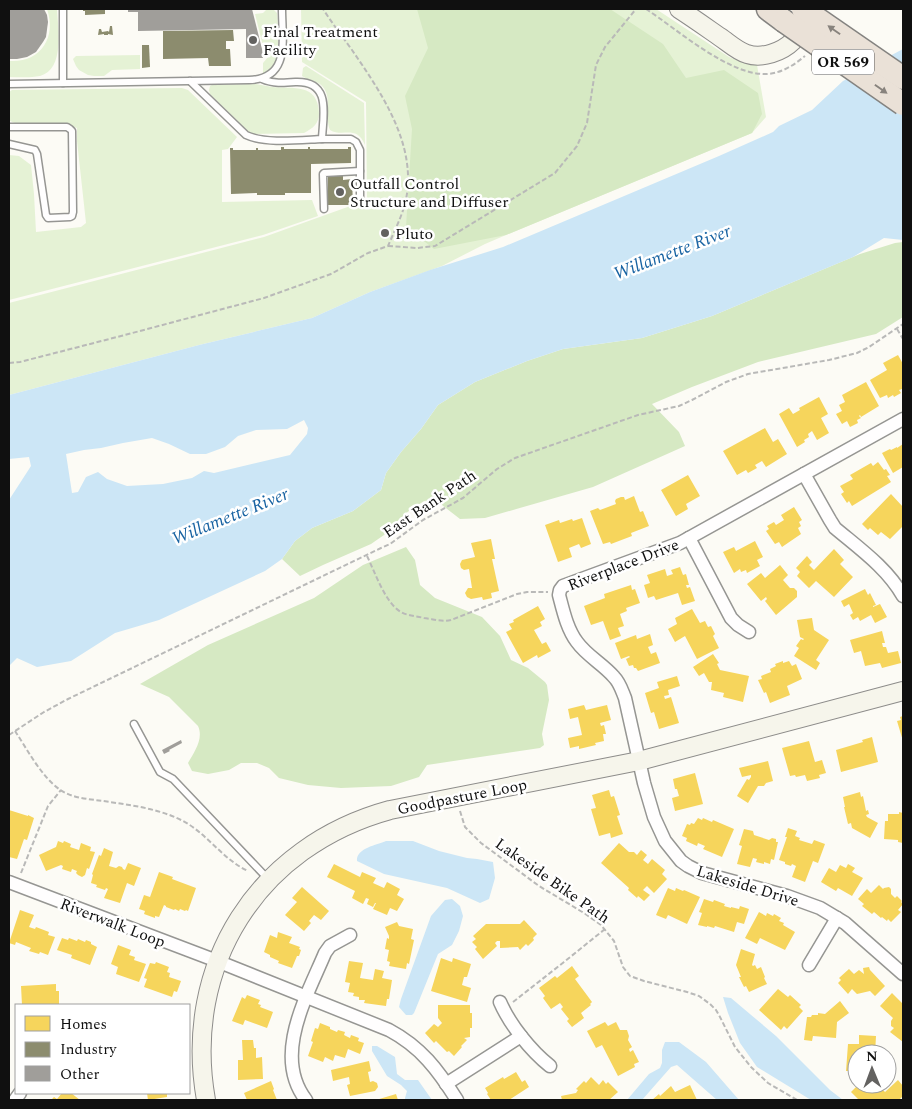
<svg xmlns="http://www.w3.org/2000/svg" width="912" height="1109" font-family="Spectral,serif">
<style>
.green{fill:#e5f2d5}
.forest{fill:#d6e9c3}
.water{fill:#cce6f6;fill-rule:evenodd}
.homes{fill:#f6d55c}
.industry{fill:#8c8c6e}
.building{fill:#a09e9a}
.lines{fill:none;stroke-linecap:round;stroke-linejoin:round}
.lane-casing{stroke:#969693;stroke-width:9}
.street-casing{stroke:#969693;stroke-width:15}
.secondary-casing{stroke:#8d8c8a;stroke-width:20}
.highway-casing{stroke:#848380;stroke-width:25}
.path{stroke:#b9b9b8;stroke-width:2;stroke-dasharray:5 2.5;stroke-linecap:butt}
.lane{stroke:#fffefe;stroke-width:6}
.street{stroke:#fffefe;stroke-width:12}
.secondary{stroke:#f6f5eb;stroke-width:18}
.highway{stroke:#eae1d7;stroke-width:22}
.highway-bridge-casing{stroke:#848380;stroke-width:25;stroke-linecap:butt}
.highway-bridge{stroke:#eae1d7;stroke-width:22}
.oneway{fill:#88837d}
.poi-dot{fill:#636260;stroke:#fff;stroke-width:2}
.labels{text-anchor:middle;stroke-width:5;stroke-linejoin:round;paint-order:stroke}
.shield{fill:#fff;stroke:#585858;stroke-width:1}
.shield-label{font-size:15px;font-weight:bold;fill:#101010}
.poi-label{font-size:16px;fill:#101010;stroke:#fff;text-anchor:start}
.street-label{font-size:16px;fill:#101010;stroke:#fff}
.water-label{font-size:18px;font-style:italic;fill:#1863a2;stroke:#fff}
</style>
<rect width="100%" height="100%" fill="#fcfbf5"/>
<!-- green -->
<g class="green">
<path d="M47,9H57C58,29 65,69 40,76C30,78 19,77 9,77V61C40,63 57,38 47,9Z"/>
<polygon points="301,9 656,9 729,57 746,64 757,65 766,117 752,133 506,235 485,244 442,266 370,292 312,318 199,345 9,395 9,303 264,237 367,200 366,102 302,62"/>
<path d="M266,10H274L277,13C278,21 278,29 278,38C278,53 278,65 263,74V63L269,56V50H264L255,14L263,13Z"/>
<polygon points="140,55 140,69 112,70 104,76 94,76 88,75 79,70 76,66 73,59 76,56"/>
<path d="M306,66L364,103L365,145C356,124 343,138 330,130C324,116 334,95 320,84C314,80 307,80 302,76L303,68Z"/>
<path d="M256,84C261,85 267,86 272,87C293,89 318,83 319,113C319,124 313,128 304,133L253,134L248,131L210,94L209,90L210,86L212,85Z"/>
<path d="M182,88L188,90L237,137L228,149L222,150V202L312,200L318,216L263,235L9,300V155L19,156L31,165L34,194L36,232L81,227L86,223L77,141V128C69,125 61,124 53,124C41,123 18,128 9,120V92L12,90Z"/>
</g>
<!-- forest -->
<g class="forest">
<polygon points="417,9 610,9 663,44 686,78 724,70 758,93 762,114 752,133 506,235 434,249 406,227 412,129 405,96 428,48"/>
<polygon points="903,242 903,317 876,334 758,362 692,387 652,404 679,432 685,446 593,487 485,518 460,519 442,505 433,500 424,501 406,513 384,535 371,544 323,565 300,576 282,559 295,541 312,528 353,511 381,490 386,473 401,452 421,429 438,405 475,382 527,361 563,349 642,338 712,316 860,254 895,243"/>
<path d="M406,547L415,560L420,585L435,598L482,617L500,636L511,660L528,668L545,682L547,685L549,700L542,734L544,745L540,748L427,765L419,777L391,786L341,788L308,785L279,778L269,768L257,763H241L229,770L208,774L192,771L188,763C194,752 204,739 198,726L169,697L140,684L208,645L314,598L363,565Z"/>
</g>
<!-- water -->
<g class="water">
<path d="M903,49V240L884,238L853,257L712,316L642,338L563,349L527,361L475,382L438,405L421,429L401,452L386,473L381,490L353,511L312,528L295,541L282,559L265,571L159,620L115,633L71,661L37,667L17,658L9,666V500L31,466L29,457L9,459V395L199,345L312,318L370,292L430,270L503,247L719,156L773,132L779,126L812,110L843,81ZM304,420L308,428L307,434L290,455L214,473L204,471L192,478L163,484L127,486L107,479L98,472L86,477L78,492L72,493L66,454L84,450L101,448L123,443L152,438L169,444L190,454H206L225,447L238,436L256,430L287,429Z"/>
<path d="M386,841H413L439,851L467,858L477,859L493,862L495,878L489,899L480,903L447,888L384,874L357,861C356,848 377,845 386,841Z"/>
<polygon points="452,899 460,906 463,916 459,931 452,945 438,954 414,1013 412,1015 406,1015 399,1007 401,999 431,916 445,900"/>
<polygon points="723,997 731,998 776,1036 830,1090 843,1100 811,1100 757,1067 740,1043 728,1013"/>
<polygon points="665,1042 679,1042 706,1062 739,1100 717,1100 677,1065 671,1067 642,1100 627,1100 649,1074 660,1068 662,1063 662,1050"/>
<polygon points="372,1046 377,1046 395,1057 397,1074 405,1080 418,1080 432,1100 405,1100 405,1098 407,1091 401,1085 387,1076 372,1051"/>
</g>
<!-- homes -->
<g class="homes">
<polygon points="898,355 903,364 903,391 902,389 899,390 901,393 894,397 893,395 888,398 887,395 880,398 870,380 887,370 883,363"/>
<polygon points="866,382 879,406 861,417 860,415 859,416 861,418 857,420 858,423 850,427 847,421 842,424 836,414 842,411 839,405 845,402 842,395"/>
<polygon points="819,397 828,414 821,418 829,433 817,440 812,431 808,434 809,437 804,440 805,442 797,447 779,414 789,408 793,414 800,410 799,408"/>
<polygon points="765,428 773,442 778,439 787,454 766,467 762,461 755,465 757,468 748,473 746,470 737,475 723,451"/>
<polygon points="903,444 903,467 893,473 882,453 890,449 891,450 897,447 897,448"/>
<polygon points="878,462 884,470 886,469 890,475 887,476 891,482 852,506 849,501 847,503 841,494 844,492 840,486 853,479 850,475 871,463 873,466"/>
<polygon points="688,475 700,496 686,504 688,509 676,516 661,490"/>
<polygon points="891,494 903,507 903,526 890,539 881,532 878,535 870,528 868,530 862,524"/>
<polygon points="634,496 640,512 643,511 649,526 631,533 632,536 611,544 610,542 603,544 590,511 598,508 600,510 616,504 615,501 616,499 621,497 624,497 625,500"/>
<polygon points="794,507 802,520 799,522 801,526 798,528 801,534 782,547 779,542 775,544 766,531 769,529 767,526 774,522 776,525 784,520 781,515"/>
<polygon points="582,518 591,544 581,548 579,544 569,548 572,557 558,562 545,525 559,520 560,523 572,519 573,521"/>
<polygon points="491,539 495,559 492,559 499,591 491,593 492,598 483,600 482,597 471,599 467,597 465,593 468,588 472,588 469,569 464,570 461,568 460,564 462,560 475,557 471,543"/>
<polygon points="755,541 763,557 757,560 760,566 747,573 746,570 741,572 740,569 734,573 723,552 734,547 736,551"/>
<polygon points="834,549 844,560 840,564 853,577 834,597 816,581 809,588 797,576 800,572 796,568 807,556 812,562 809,565 814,570"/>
<polygon points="780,565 788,575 783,580 790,588 794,588 797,591 797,597 776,615 765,601 767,599 766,597 761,601 747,584 761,573 765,578"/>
<polygon points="680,567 683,575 686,574 689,585 686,585 687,588 690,587 695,601 682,605 678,593 656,600 654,596 648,598 644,585 650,583 647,575 665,569 667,576 673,574 671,570"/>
<polygon points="631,585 632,590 635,589 640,603 626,608 627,611 620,614 624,626 618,628 621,636 610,640 603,621 591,625 584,606 605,598 604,594"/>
<polygon points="865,589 868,595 870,593 876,605 873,606 873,607 880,604 887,617 875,623 871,615 860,621 858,617 853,620 850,615 853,613 849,604 844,607 841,601"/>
<polygon points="538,606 545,619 540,622 542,626 534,630 542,644 546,642 551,651 538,658 537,655 523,663 506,632 512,629 509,624 514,622 513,620"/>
<polygon points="692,609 700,623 705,621 708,627 711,626 715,634 713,636 719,648 697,659 685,636 675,642 668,629 677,624 675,618"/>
<polygon points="812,618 814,630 829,640 816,660 820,663 816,670 794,656 799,648 796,646 801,639 803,640 804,639 800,637 797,620"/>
<polygon points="882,631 885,643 882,643 883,647 886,647 888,653 898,651 901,663 882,668 880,663 865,666 861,651 854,653 850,640"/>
<polygon points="650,634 653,645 648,647 651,654 656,652 660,663 638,671 636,668 634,668 633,665 629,666 626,659 630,657 629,656 621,659 615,643 636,635 637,639"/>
<polygon points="713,654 719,663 717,664 720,670 749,676 743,702 723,697 724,693 711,690 712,682 709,682 704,673 699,676 693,667"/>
<polygon points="783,661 783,663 789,661 792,666 796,664 802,679 787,686 790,695 770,703 766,692 764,693 758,680 762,679 761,676 771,672 770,669 776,666 775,664"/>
<polygon points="677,676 680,686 668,690 669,695 664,696 665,699 671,697 679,723 659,729 654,712 651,713 645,693 659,688 657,682"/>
<polygon points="584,705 586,710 607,705 611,720 600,723 601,726 604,725 606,734 603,734 604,741 595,743 596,745 579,749 579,746 570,748 568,738 582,735 578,717 570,719 568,709"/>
<polygon points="903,716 903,741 897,721 901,720 900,717"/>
<polygon points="872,737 878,762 841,772 836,750 863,742 862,740"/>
<polygon points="809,741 815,762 822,760 826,773 819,775 820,778 807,781 805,775 796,777 795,775 790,776 782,748"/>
<polygon points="768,761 773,781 766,783 764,786 758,786 748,803 737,796 747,779 749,780 751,777 751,775 742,777 739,768"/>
<polygon points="695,773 703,804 675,811 672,798 679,796 677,789 675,789 673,779"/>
<polygon points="609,790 611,797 614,796 620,815 617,816 623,834 611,838 610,833 599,836 591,809 596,808 592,795"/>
<polygon points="860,792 861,797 863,796 866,811 868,810 869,814 866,815 867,817 878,823 870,838 852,828 851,823 848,824 844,807 845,807 843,797"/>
<polygon points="9,810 28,816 28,815 34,818 27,840 24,839 17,859 9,857"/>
<polygon points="899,812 903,813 903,843 898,842 898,840 884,839 885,821 888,821 888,814 899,814"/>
<polygon points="698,818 702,820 703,818 712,822 713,820 734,829 722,857 703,849 705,846 698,843 697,846 686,841 687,838 682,836 687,824 690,825 691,823 694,824"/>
<polygon points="788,828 797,831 795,836 800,838 799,840 812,844 814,840 825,844 818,863 813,861 805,882 792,877 796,866 792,864 791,866 785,864 785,862 779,860 787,837 785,837"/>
<polygon points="744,829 753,831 754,835 769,840 772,838 776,839 776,842 778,842 774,860 771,859 770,864 764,862 764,864 756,862 757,859 753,858 750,867 737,864 742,846 739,845"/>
<polygon points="58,841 63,843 64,841 71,844 70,847 79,850 81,843 91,847 90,851 95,852 89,869 87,868 85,875 82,877 78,875 76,873 77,871 72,869 71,872 62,869 63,866 61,865 46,871 39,855 56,847"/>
<polygon points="619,843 629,852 634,852 637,855 641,850 647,855 643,860 648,864 652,859 665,870 662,874 667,879 654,893 647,886 643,890 650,895 644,901 638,896 637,898 628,890 629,888 601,863"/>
<polygon points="104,848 113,852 109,866 116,868 119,866 122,867 123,869 125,870 128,863 141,868 134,886 127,883 120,903 104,898 108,889 106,888 105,890 96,887 97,885 91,883 93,875 92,874 99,855 101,856"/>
<polygon points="334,864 360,877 362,872 376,878 373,883 384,888 387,882 400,889 397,895 404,899 397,911 390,908 387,915 373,909 376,903 375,903 373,907 367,904 369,899 366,898 363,904 352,898 355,891 327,877"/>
<polygon points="848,864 855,868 852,872 863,878 852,896 838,888 836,891 821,882 829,868 836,872 840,865 846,868"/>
<polygon points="159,872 173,877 172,879 196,888 188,911 186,910 185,911 180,909 179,911 175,909 174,910 166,907 166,906 164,905 159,917 155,916 155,918 144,914 145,911 139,909 144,895 150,897"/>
<polygon points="879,885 883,889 884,888 889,887 891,889 891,894 895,898 897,896 902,901 901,902 903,904 898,910 901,912 891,922 888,919 887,921 882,917 881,918 874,912 872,914 862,906 864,904 858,899 867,889 871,893"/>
<polygon points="302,887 329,911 321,920 314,915 309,921 311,923 304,931 285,915 297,902 292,898"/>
<polygon points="668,888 675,891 676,888 683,891 684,890 700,897 687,924 668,915 666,919 656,915"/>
<polygon points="704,899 713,902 714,900 725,904 724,906 731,908 731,907 739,909 740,906 749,909 744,924 737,922 734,932 715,926 714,928 707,926 707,927 698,925 702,913 699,912"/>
<polygon points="20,910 34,915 29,927 35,929 36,927 49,932 48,935 55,937 48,955 40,952 39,954 29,951 31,948 16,942 15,945 9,943"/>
<polygon points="759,912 766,916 767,913 773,916 774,914 781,918 779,921 784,923 783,925 795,932 785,950 760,938 757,944 745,938"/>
<polygon points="524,920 537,934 533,938 534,940 528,946 526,944 520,950 518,947 500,948 500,941 497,941 495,943 497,946 483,959 475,949 477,947 472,942 476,939 473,936 486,924 520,924"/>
<polygon points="397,922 399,926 413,929 411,939 414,940 409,964 407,963 406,969 389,966 390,962 387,961 389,950 385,949 387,938 389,939 389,936 385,927"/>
<polygon points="278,932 292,937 289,943 300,947 299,949 301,950 299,956 297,956 292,968 278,963 279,961 270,957 270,955 264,952 270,935 277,938"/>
<polygon points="62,938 68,940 69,938 77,941 78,939 85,942 86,940 91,942 91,944 97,947 90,965 71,958 72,955 57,950"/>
<polygon points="118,945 131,950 129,955 135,957 134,960 146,964 139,982 116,974 118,967 111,964"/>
<polygon points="741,949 755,954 752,965 753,966 755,965 757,969 761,967 765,977 764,978 767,984 749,992 746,986 744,987 739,977 741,977 736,965"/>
<polygon points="441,958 452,962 453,958 471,964 467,977 464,977 462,985 471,988 467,1002 431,991"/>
<polygon points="349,961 363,963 360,978 373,980 375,969 384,971 382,978 392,980 389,999 387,999 386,1006 364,1003 365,1000 359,1000 359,997 353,996 354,993 348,992 350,983 345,982"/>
<polygon points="156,962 169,967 167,972 170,973 169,977 181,981 177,992 174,991 172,997 144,987 147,979 144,978 150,963 155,964"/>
<polygon points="572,966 579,976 575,979 592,1002 590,1004 591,1005 581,1013 584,1018 572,1027 567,1021 569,1019 561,1009 563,1007 560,1003 551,1009 543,998 545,996 539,988 555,976 557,978"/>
<polygon points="869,967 870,970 885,986 875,996 870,991 857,994 852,989 848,994 838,983 841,980 839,978 849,969 854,974 859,970 864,974 863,968"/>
<polygon points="56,984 56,991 59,991 59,1004 53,1004 53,1005 22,1005 21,986"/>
<polygon points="778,989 788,997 790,995 801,1005 799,1007 803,1011 787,1029 784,1026 781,1030 759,1010"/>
<polygon points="892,993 903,1004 903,1042 890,1032 894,1028 891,1026 891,1021 893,1018 880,1006"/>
<polygon points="247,995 260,1000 258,1004 261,1005 260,1007 273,1012 267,1028 245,1020 243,1025 232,1021 242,997 245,999"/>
<polygon points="840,1001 849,1013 837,1022 836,1038 813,1036 812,1041 804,1040 807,1017 811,1017 812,1015 818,1015 818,1013 825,1014"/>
<polygon points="438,1005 470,1005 470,1013 472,1013 472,1028 470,1028 470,1037 464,1038 467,1040 461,1046 462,1047 454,1056 449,1051 447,1052 436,1041 434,1043 425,1033 434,1024 438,1027 442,1023 438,1018"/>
<polygon points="605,1022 608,1026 616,1022 620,1030 627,1030 629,1036 628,1040 632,1047 629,1049 630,1052 633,1050 639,1062 634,1064 635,1067 618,1076 602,1045 596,1048 587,1031"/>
<polygon points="320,1023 330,1027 330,1029 337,1032 338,1030 345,1032 344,1035 350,1038 351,1035 359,1038 358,1041 364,1043 360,1054 348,1049 345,1058 335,1055 333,1061 325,1057 323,1062 308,1056 313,1042 311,1041 315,1028 318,1029"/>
<polygon points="859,1035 876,1036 875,1054 857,1054 857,1071 846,1071 848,1044 859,1044"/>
<polygon points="242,1040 253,1040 254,1048 256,1048 256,1058 262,1057 263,1079 238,1080 238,1060 243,1060"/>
<polygon points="369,1061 371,1071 368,1072 370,1082 373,1081 377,1083 378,1087 375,1091 350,1096 347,1085 350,1084 349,1077 333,1081 331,1070"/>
<polygon points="516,1072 522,1082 525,1080 529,1087 509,1100 491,1100 487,1094 488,1093 485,1088 503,1077 504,1079"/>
<polygon points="591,1077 599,1085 603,1080 606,1084 608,1082 618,1092 609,1100 562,1100 561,1096 576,1093 578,1090 576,1089 584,1081 586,1083"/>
<polygon points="898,1080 903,1086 903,1096 899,1100 859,1100 851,1092 859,1084 877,1084 885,1092"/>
<polygon points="271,1081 274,1089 273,1090 277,1100 247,1100 244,1093"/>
<polygon points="690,1085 697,1100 652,1100 659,1094 660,1096 671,1086 675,1092"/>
<polygon points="62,1093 71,1093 80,1100 51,1100 54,1097 57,1099"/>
<polygon points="147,1093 167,1093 167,1097 148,1100"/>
<polygon points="396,1094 398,1100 376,1100"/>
</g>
<!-- industry -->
<g class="industry">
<polygon points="83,9 105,9 105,14 85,15 85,11 83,11"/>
<polygon points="110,26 112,26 113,35 108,34 108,35 104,35 104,34 98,35 99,29 101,29 102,32 108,31 109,32"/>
<polygon points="233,30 234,41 226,41 226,49 230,49 231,66 209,66 208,58 163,59 163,31"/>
<polygon points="142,45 149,45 150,67 142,68"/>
<polygon points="281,147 284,147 284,149 308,149 308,147 310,147 310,149 348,149 348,147 351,147 351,163 311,164 311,193 285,193 285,195 257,195 257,193 231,194 230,148 233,148 233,150 256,150 256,148 258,148 258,150 281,150"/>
<polygon points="343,175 343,180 352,179 353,205 328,205 328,176"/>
</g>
<!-- building -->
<g class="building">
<polygon points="9,9 44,9 47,15 48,22 46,37 43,42 36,52 27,57 17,59 9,59"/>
<polygon points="128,9 252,9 262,49 263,58 246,58 246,29 138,31 138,12 128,12"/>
<polygon points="181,740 182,743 169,750 170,751 164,754 162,750"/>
</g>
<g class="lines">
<defs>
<g id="lane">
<polyline points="63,9 63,83"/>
<path d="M190,81L246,135C265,144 300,140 322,139C323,115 332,81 296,82C284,83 273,84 262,79"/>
<path d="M9,84L249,80C291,79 282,39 282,9"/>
<polyline points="9,127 67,127 70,129 72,131 73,212 72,216 70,217 48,218 46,215 37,154 35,150 9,144"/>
<polyline points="322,139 351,139 356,142 360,150 360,197"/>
<polyline points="324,209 323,174 324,173 360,171"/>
<polyline points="134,724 160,772 173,779 269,880"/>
</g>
<g id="street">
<path d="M903,419L680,543L563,586L560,590L559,595C563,610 567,629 577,642C587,656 603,664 614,677C620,683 622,691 625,698L644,783L654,817L665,841L681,861L688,866L702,873L787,896L820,908L845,923L903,974"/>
<path d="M804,474L830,520L835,528C860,549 887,568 903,596"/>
<polyline points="689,538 731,618 738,625 749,632"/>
<path d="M9,882L217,961L389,1030C421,1047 438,1070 457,1100"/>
<polyline points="809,965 837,918"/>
<path d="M500,1002C510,1025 531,1051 550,1066"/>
<polyline points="446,1084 521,1036"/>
<polyline points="15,1100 20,1093"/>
<path d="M306,1100C272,1056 307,996 325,953L330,946L350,935"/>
</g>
<g id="secondary">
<path d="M679,9C693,18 707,28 720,37C729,43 737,51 747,54C762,59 782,52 793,41C798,36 802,28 805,22"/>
<path d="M206,1100C182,965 258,846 390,810L639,761L903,691"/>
</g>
<polyline id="highway" points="768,9 784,21"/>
</defs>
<!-- lane casing -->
<use href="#lane" class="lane-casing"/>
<!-- street casing -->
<use href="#street" class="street-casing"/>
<!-- secondary casing -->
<use href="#secondary" class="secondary-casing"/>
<!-- highway casing -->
<use href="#highway" class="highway-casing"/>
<!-- path -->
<g class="path">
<path d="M646,9C677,29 729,76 767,74C782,73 794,65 805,56"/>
<polyline points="388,246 417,248 435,246 555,173 577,146 587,123 596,65 605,47 636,9"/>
<polyline points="897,329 903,339"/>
<path d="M9,363L20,362L121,336L264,298L331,274L368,253L388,246C394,232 401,218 405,204C419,147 382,94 352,50C342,36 332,23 323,9"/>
<path d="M367,556C375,572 385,603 401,612C408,616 416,616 424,618C433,619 442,622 451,620L517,594L527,592H548"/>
<path d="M15,731C27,749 41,776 59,789C71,798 88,799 103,801C129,805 157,808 181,820C206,832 222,859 248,871"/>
<polyline points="9,735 44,712 68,699 381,548 390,544 423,520 463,498 497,469 515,458 638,415 679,406 692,400 726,382 748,374 829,360 857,353 869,347 903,324"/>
<polyline points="460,811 465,827 481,843 539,886 584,913 601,925 614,941 623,967 630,976 644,981 687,992 699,996 710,1004 716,1010 720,1017 735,1047 751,1067 768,1083 797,1100"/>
<polyline points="21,873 48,806 61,790"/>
<polyline points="513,1002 564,962 605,929"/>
</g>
<!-- lane -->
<use href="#lane" class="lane"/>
<!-- street -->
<use href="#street" class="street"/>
<!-- secondary -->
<use href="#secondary" class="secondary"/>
<!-- highway -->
<use href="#highway" class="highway"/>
<defs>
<g id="highway-bridge">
<polyline points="803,9 903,78"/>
<polyline points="784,21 903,104"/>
</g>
</defs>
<!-- highway-bridge casing -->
<use href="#highway-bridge" class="highway-bridge-casing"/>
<!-- highway-bridge -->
<use href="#highway-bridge" class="highway-bridge"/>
</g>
<!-- one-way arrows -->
<defs><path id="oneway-solid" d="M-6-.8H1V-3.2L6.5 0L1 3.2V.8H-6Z" transform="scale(1.25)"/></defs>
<g class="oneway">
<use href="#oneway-solid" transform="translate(834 30) rotate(-145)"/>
<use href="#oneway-solid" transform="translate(881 89) rotate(35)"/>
</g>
<!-- markers -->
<g class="poi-dot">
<circle cx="253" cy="40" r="5"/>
<circle cx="340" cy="192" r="5"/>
<circle cx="385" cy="233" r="5"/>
</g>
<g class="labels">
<!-- shield labels -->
<rect class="shield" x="812" y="49.5" width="62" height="25" rx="4"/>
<g class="shield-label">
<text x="843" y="67">OR 569</text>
</g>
<!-- poi labels -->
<g class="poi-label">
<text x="263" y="37">Final Treatment<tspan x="263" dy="18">Facility</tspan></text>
<text x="350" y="189">Outfall Control<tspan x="350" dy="18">Structure and Diffuser</tspan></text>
<text x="395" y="239">Pluto</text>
</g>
<!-- street labels -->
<g class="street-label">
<text transform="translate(429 503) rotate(-34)" y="6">East Bank Path</text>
<text transform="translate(623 564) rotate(-21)" y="6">Riverplace Drive</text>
<text transform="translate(462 796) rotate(-11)" y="6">Goodpasture Loop</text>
<text transform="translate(553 880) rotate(35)" y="6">Lakeside Bike Path</text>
<text transform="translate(748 885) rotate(17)" y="6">Lakeside Drive</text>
<text transform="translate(113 922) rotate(21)" y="6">Riverwalk Loop</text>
</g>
<!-- water labels -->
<g class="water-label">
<text transform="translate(672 252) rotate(-21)" y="6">Willamette River</text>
<text transform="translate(230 516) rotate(-22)" y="6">Willamette River</text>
</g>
</g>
<!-- border -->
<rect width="912" height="1109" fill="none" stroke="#101010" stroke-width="20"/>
<!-- legend -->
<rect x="15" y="1004" width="175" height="90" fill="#ffffff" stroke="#9f9f9f"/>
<rect x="25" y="1016" width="25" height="15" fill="#f6d55c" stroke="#9f9f9f"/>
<text x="60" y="1029" font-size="15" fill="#101010">Homes</text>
<rect x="25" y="1042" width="25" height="15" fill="#8c8c6e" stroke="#9f9f9f"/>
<text x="60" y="1054" font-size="15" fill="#101010">Industry</text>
<rect x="25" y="1066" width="25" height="15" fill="#a09e9a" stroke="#9f9f9f"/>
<text x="60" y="1079" font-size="15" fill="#101010">Other</text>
<!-- north arrow -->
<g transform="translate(872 1069) rotate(359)"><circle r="24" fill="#ffffff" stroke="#9f9f9f"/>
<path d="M0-4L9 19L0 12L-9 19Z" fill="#636260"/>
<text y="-8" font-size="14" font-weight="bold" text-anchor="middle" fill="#101010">N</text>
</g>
</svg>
